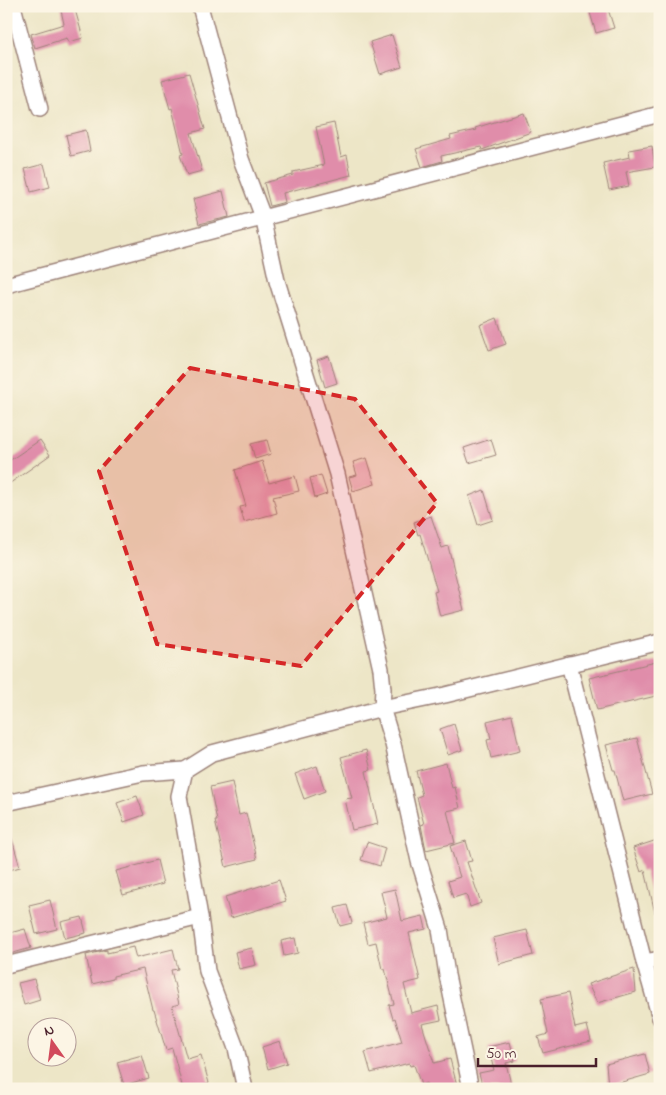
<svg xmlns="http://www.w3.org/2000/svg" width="666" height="1095" font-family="'Indie Flower',sans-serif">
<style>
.building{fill:#e08daa}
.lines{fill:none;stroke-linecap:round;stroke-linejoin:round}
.minor-casing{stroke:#9c8279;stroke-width:18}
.minor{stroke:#fff;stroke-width:15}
.marked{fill:#d62828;fill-opacity:0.2;stroke:#d62828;stroke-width:4;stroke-dasharray:10 6;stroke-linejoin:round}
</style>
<rect width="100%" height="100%" fill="#fcf5e5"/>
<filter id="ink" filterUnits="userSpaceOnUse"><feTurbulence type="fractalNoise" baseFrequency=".02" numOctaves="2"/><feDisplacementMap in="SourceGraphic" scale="10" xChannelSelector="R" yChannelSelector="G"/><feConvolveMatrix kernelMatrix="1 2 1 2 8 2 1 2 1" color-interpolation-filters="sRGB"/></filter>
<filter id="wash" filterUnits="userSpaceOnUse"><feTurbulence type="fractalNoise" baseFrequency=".0096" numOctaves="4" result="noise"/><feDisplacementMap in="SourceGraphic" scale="20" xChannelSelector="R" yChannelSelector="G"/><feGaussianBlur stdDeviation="1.12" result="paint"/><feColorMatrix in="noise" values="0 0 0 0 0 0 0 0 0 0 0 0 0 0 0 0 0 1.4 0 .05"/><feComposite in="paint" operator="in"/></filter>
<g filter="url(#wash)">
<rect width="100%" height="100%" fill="#ede6c7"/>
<g id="blocks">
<!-- building -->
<g class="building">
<polygon points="60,6 74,6 83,38 69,42 67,38 35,48 31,34 64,24"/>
<polygon points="588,6 607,6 614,28 596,33"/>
<polygon points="392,35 402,67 380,74 370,42"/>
<polygon points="189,73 205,129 191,133 202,171 187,175 180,155 183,154 172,108 170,109 162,80"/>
<polygon points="524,113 531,132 482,150 481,147 441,156 442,161 422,167 416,149 451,139 450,136 476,130 475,128"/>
<polygon points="334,123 341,157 347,155 351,175 283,193 285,202 270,206 264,183 293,175 293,172 324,165 316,127"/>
<polygon points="86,130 90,151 71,156 66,135"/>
<polygon points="652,146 655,167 626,172 629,186 609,190 603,163 630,157 629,150"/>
<polygon points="44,164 50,187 31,192 25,169"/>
<polygon points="223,191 229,217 199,224 193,199"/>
<polygon points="497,318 506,344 489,350 480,325"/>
<polygon points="329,356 337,383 325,387 317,360"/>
<polygon points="491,439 496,455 469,463 464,448"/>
<polygon points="40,440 50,455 6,486 6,463"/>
<polygon points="267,440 271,454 255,459 251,444"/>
<polygon points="367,458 375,484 353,491 349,477 357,475 353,462"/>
<polygon points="262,461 269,483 295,476 299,491 273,497 277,513 244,522 240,507 246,506 235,470"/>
<polygon points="321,475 327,494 315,498 310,478"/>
<polygon points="484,490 493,520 478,525 469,496"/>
<polygon points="431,516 442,548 448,546 464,610 440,616 434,592 437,591 420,534 418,535 414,522"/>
<polygon points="660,661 660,695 597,710 589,678"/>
<polygon points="512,715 520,751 491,758 487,740 491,739 487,721"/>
<polygon points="454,724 462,750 448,755 440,729"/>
<polygon points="637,738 652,794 623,801 615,770 613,770 606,745"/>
<polygon points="366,750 371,770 366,771 378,824 352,830 345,799 352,798 341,757"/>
<polygon points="446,763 452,788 455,787 460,808 447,811 455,843 426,850 421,825 424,824 417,797 422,795 416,771"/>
<polygon points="317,766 325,791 304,799 295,774"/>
<polygon points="232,782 239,815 246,813 257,859 226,867 215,821 217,821 210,787"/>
<polygon points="137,796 144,815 124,822 117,803"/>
<polygon points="6,832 10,832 20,867 6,871"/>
<polygon points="660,839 660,912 655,913 645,870 641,872 633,848"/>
<polygon points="466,841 472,861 467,862 481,903 470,907 466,894 453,898 448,881 460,877 450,846"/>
<polygon points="367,842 385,848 380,866 361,860"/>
<polygon points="157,860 163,884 123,895 116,871"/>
<polygon points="279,880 286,901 231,918 225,897"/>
<polygon points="395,889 402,921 423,916 426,929 409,933 420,980 404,984 411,1013 438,1006 441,1020 422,1024 434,1063 450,1059 458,1089 428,1089 426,1083 421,1085 414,1065 410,1066 409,1063 371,1073 365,1052 402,1042 395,1018 393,1019 389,1005 394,1004 385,969 382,969 376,942 368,944 363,923 387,917 381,892"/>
<polygon points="50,900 57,929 36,934 29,905"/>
<polygon points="347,905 352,923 340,926 335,908"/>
<polygon points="82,917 86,933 65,938 61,922"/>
<polygon points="25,929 31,948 6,955 6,934"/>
<polygon points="527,930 533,955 499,964 493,938"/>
<polygon points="295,938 298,953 284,956 281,941"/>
<polygon points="133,947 136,958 173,949 178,969 171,970 179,1004 172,1006 187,1059 201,1055 209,1083 203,1085 205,1089 183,1089 172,1048 166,1050 154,1010 153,1010 143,969 113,976 113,979 92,984 86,955 107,950 107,953"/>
<polygon points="252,948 256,965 239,969 235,952"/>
<polygon points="634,969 636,992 597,1003 588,984"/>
<polygon points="34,979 40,1000 24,1005 18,983"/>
<polygon points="568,993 575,1028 587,1025 591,1041 543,1053 538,1037 548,1034 541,999"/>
<polygon points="280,1041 287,1063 268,1069 262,1047"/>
<polygon points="510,1042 515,1061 506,1063 512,1089 483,1089 479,1073 494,1070 488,1047"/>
<polygon points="645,1054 650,1074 608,1086 606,1064"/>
<polygon points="142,1055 149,1078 124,1085 117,1062"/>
</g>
</g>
</g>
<g filter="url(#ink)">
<use href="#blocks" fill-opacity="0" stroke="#9c8279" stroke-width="1"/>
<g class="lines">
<defs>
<g id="minor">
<polyline points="13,6 40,109"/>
<polyline points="200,6 241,159 263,217 277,281 337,474 381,669 383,689 382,708 212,753 185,770 179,796 200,917 207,971 236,1048 245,1089"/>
<polyline points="6,285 660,114"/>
<polyline points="569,664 644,962 660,959"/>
<polyline points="6,803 143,773 185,770"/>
<polyline points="644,962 660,1018"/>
<polyline points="6,965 200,917"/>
<polyline points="471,1089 447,975 440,929 419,861 393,744 382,708 445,695 660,642"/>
</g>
</defs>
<!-- minor casing -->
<use href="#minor" class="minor-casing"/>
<!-- minor -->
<use href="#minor" class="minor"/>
</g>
</g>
<!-- marked area -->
<path class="marked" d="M190,368L355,399L437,503L301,666L157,644L99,471Z"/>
<!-- margin -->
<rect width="666" height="1095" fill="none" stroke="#fcf5e5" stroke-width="25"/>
<!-- north arrow -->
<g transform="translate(52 1042) rotate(346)"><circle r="24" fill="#fcf5e5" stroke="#b59f9b"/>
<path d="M0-4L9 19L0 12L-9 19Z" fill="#d1495b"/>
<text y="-8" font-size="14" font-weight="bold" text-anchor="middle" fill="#4a1f2b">N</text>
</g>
<!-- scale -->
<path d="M478 1058v8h118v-8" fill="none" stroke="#4a1f2b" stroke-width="2.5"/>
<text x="486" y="1058" font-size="15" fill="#4a1f2b" stroke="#fcf5e5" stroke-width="4" paint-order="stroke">50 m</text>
</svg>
